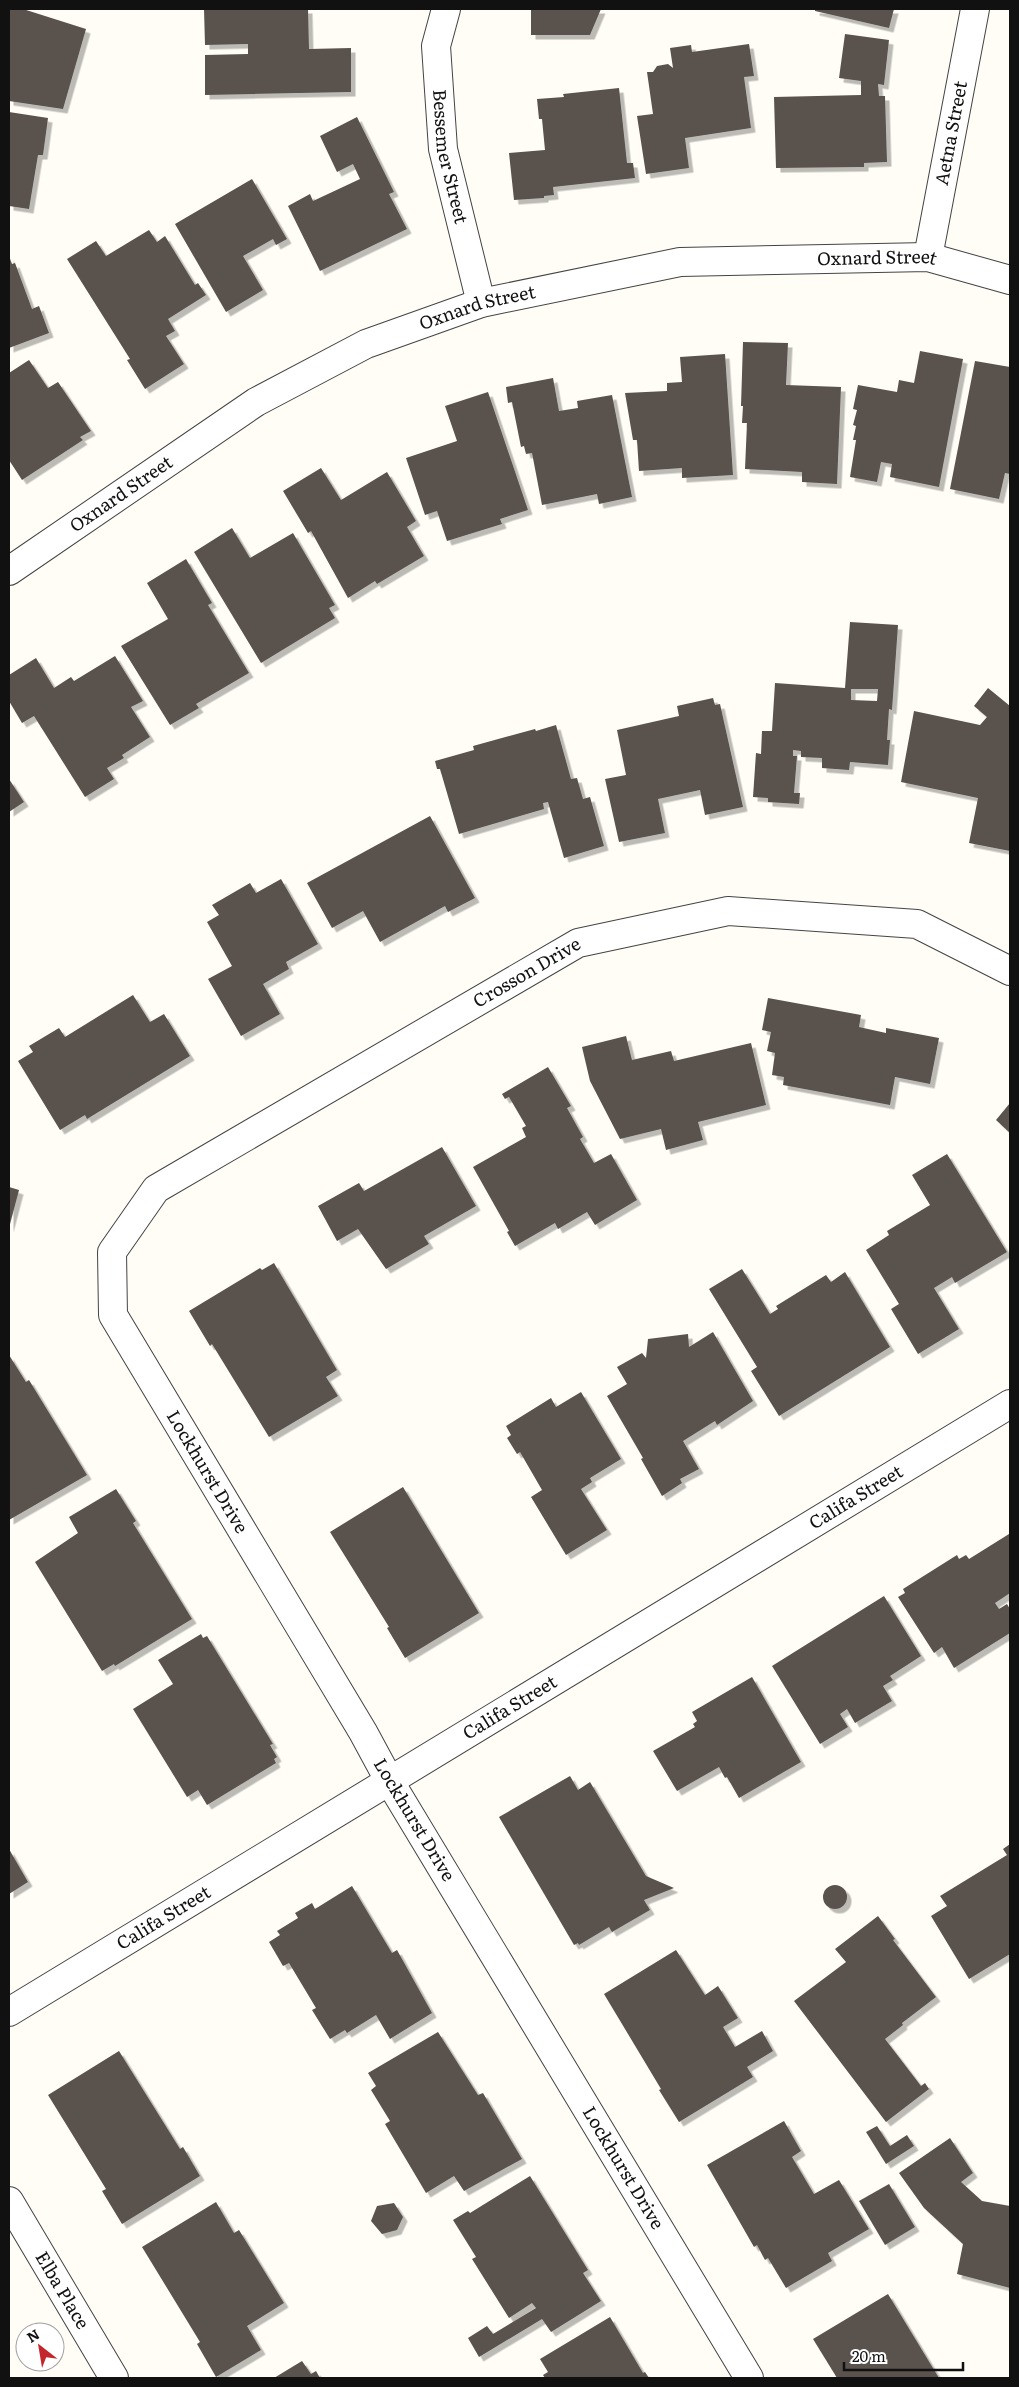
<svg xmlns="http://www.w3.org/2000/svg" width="1019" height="2387" font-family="Literata,serif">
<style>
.building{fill:#5a524d;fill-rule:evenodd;filter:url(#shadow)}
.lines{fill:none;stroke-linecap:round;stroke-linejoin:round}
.street-casing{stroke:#444;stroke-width:30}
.street{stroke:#fff;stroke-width:28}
.labels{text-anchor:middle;stroke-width:5;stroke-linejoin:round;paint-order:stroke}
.street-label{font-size:18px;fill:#111;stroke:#fff}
</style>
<defs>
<filter id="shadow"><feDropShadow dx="4.5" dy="4.5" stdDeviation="0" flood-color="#0004"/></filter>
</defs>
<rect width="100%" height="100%" fill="#fffdf5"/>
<!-- building -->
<g class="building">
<polygon points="9,9 23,9 86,29 63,109 9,101"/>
<polygon points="204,9 308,9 309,49 351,48 351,92 205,95 205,55 248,54 248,44 205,45"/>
<polygon points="531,9 601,9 590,35 531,35"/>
<polygon points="815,9 894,9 889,28 815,11"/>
<polygon points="845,34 889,40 884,85 878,84 879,96 885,96 887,162 864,163 864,167 776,168 774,97 861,95 861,81 839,78"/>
<polygon points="749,44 754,76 744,77 751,128 685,138 689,168 646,174 637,116 653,114 647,72 653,72 657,66 668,64 673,68 670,48 691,45 692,52"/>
<polygon points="619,88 627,163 633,163 635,178 553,187 554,195 544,196 544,198 514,200 509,153 545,150 542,119 539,119 537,99 564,97 563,94"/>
<polygon points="9,112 48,118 43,155 38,155 29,209 9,206"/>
<polygon points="357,117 394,192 389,194 407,229 320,271 288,206 310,194 313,201 360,179 353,164 337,172 320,136"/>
<polygon points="252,179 287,239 276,245 273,239 243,256 263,290 226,312 175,224"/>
<polygon points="149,230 157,242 165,236 195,285 198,283 206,295 168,319 175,331 166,336 184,364 145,389 127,360 130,359 67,259 96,241 106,256"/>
<polygon points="9,256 12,264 15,263 32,309 39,306 49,333 9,348"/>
<polygon points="743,342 788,343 786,385 841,387 837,484 802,482 802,472 745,469 747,423 742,423 743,406 741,406"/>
<polygon points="920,351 963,359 939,487 890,477 892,464 881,462 877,482 850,477 856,440 853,440 856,426 853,425 857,410 853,409 858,385 897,392 899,380 914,383"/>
<polygon points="725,354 733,475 682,478 682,468 639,471 637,440 633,440 625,393 667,391 667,383 682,382 680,357"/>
<polygon points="29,360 48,388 58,382 91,431 80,437 83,440 22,480 9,460 9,373"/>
<polygon points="975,361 1010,367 1010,474 1005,473 999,499 950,489"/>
<polygon points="553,378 559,411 578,408 577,401 612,395 632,497 599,504 597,494 542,505 532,453 526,454 524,446 521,447 512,402 508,403 506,387"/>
<polygon points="488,392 528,510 500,519 502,524 447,541 437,511 425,515 406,458 457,441 445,406"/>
<polygon points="321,468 341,500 387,472 416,521 407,527 424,556 377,584 375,581 348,598 311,531 308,533 283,491"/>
<polygon points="232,528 250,558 293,533 335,605 329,608 335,618 261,663 194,552"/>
<polygon points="186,559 212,603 208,605 249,673 196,704 199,708 170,725 121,646 168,619 147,583"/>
<path d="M850,622L898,625L892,710L889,709L887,740H890L888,765L850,762L849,770L822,768V758L801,757V751L793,750V756H797L794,793H800L799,804L768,802V798L753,797L756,753L761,754L762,731H772L775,683L845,688ZM851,689H878L877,701L851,700Z"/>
<polygon points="115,656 143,701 131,707 150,737 122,755 124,758 107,768 114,779 85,797 34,716 22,723 9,701 9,675 36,658 54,688 71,677 74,681"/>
<polygon points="988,688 1010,706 1010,851 969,843 978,798 901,782 914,711 980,725 987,717 974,706"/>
<polygon points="713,698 715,705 720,704 743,807 705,815 700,790 658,799 665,833 619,842 605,779 626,775 617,730 679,716 677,706"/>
<polygon points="556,725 571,779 577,778 583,799 590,797 604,846 564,858 548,802 543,803 544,809 459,834 440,769 437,769 435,761 474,750 473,746 535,729 536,731"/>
<polygon points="9,779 24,802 9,812"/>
<polygon points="430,816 475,898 448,912 445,906 380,942 363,911 332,928 307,883"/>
<polygon points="281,879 318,944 286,962 289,969 263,984 280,1014 241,1036 208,979 232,966 207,922 219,915 212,905 250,883 256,893"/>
<polygon points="133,995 150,1022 164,1014 190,1056 87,1119 85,1115 60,1130 18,1061 33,1052 29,1046 59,1028 65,1037"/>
<polygon points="768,998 861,1015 859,1027 886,1033 886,1028 939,1038 930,1084 895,1077 890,1105 783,1085 784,1077 772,1075 775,1053 767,1051 771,1032 762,1030"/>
<polygon points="626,1036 632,1060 671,1051 674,1061 751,1043 766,1105 698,1122 703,1140 666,1150 661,1129 620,1139 590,1081 582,1047"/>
<polygon points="548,1067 571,1106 567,1108 583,1137 580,1139 594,1163 611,1154 637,1200 595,1225 587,1212 558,1229 555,1223 515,1246 507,1232 509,1231 473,1167 526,1137 522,1128 526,1126 509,1097 505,1099 502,1094"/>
<polygon points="1010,1103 1010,1133 996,1120"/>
<polygon points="442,1147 476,1206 424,1236 429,1244 386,1269 358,1229 337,1241 318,1206 359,1183 364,1191"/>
<polygon points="947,1154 1007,1252 955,1283 952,1277 934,1288 959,1329 918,1354 891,1309 899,1304 866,1250 889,1235 887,1231 930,1205 912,1175"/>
<polygon points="9,1187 19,1190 9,1228"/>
<polygon points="274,1263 337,1370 326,1377 338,1396 269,1437 212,1344 210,1346 189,1311 260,1268 262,1270"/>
<polygon points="742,1269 770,1314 778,1309 776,1306 826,1275 831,1282 845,1272 890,1347 779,1416 751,1371 757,1367 709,1289"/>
<polygon points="713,1332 753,1401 717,1425 715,1421 683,1441 699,1469 680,1479 682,1483 662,1496 641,1459 643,1458 607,1396 627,1384 617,1367 642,1353 646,1358 648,1339 688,1334 689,1347"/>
<polygon points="9,1355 26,1382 29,1380 87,1475 9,1520"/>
<polygon points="581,1392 621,1459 590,1478 592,1482 581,1489 607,1530 566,1555 531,1497 542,1490 520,1452 517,1454 507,1438 511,1435 506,1426 551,1398 556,1407"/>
<polygon points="403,1487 479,1613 405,1658 387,1628 389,1627 330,1532"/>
<polygon points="116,1489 136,1521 133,1523 192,1619 115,1666 114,1664 102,1671 35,1562 78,1533 69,1517"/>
<polygon points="1009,1534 1010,1593 995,1603 999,1609 1007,1604 1010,1609 1010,1633 954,1668 942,1647 934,1653 898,1597 905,1593 903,1589 957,1555 959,1559 966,1555 969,1559"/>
<polygon points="884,1596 921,1656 890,1676 893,1680 883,1686 892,1701 855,1723 847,1709 840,1714 848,1727 820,1744 772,1666"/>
<polygon points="201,1634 203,1638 207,1636 273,1744 270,1745 277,1757 274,1759 276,1763 207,1805 198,1790 187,1797 133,1709 173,1684 158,1660"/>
<polygon points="752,1677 801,1762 739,1798 727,1777 725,1778 719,1767 677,1791 653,1751 695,1727 693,1724 697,1721 692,1712"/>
<polygon points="570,1776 578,1790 590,1782 646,1876 674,1888 644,1900 650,1910 612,1932 609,1927 579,1945 578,1943 574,1945 499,1817"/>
<polygon points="1010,1844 1010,1954 969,1979 931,1916 947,1906 940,1896 1007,1855 1003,1849"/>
<polygon points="9,1849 28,1882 9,1894"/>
<circle cx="835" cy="1897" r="12"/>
<polygon points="352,1886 392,1953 397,1950 432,2013 390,2039 376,2015 347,2033 345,2030 330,2039 312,2010 316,2008 289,1963 283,1966 269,1942 280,1935 277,1931 298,1918 295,1913 312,1903 315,1909"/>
<polygon points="878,1916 895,1939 893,1940 936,1997 902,2023 903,2025 885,2039 921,2086 925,2083 929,2089 886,2122 794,2001 846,1962 835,1949"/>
<polygon points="676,1950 705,1995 718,1986 738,2018 723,2027 735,2047 762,2031 773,2051 747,2067 753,2077 679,2122 659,2090 661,2089 604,1994"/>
<polygon points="438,2032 478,2095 483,2093 522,2159 464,2191 454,2176 426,2193 385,2124 390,2121 371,2090 376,2086 368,2073"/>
<polygon points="119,2051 180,2149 183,2147 200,2176 122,2224 102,2191 106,2189 48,2095"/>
<polygon points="784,2121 801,2151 792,2157 814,2194 839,2180 869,2229 828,2253 832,2261 786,2288 768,2258 765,2260 757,2245 754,2247 707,2165"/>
<polygon points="877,2126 890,2146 907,2135 914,2146 886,2164 866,2132"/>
<polygon points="950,2138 973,2173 961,2182 982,2201 1010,2206 1010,2288 957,2274 963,2244 924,2208 899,2173"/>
<polygon points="530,2176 588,2270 583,2273 601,2301 551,2332 542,2319 479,2357 468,2338 487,2326 493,2334 536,2308 532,2303 509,2318 472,2259 476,2257 453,2220 468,2211 470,2213"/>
<polygon points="889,2184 915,2227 885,2245 859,2201"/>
<polygon points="216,2202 234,2233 239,2230 284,2303 247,2326 261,2350 216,2377 197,2344 200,2342 142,2247"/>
<polygon points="394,2203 403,2217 397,2230 382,2234 371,2221 377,2206"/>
<polygon points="888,2294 939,2378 837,2378 813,2339"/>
<polygon points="610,2317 643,2373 645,2372 649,2378 545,2378 543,2375 548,2372 540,2359"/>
<polygon points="302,2361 311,2374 316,2371 320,2378 274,2378"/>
</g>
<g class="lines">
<defs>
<g id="street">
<path id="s1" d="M446,9L436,46L443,149L481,303"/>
<path id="s2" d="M928,257L975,9"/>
<path id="s3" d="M9,571L256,402L366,344L481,303L680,262L928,257L1010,280"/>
<path id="s4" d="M9,2012L1010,1404"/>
<path id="s5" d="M9,2201L114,2378"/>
<path id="s6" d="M749,2378L390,1782L363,1732L113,1315L112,1252L156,1189L578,943L728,911L917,924L1010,971"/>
</g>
</defs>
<!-- street casing -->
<use href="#street" class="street-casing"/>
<!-- street -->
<use href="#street" class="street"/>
</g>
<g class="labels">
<!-- street labels -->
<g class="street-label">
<text dy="6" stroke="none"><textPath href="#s2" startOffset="126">Aetna Street</textPath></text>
<text dy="6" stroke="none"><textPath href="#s1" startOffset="150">Bessemer Street</textPath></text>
<text dy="6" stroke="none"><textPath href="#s3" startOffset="946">Oxnard Street</textPath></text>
<text dy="6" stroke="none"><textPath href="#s3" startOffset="541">Oxnard Street</textPath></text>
<text dy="6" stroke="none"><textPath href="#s3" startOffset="136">Oxnard Street</textPath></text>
<text dy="6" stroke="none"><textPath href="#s6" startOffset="1808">Crosson Drive</textPath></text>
<text transform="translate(207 1472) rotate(59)" y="6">Lockhurst Drive</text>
<text dy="6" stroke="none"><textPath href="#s4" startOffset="991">Califa Street</textPath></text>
<text dy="6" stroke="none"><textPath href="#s4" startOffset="586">Califa Street</textPath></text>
<text transform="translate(414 1820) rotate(59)" y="6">Lockhurst Drive</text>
<text dy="6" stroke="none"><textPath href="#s4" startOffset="181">Califa Street</textPath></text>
<text transform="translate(623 2168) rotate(59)" y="6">Lockhurst Drive</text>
<text dy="6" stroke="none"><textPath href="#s5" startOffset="104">Elba Place</textPath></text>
</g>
</g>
<!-- border -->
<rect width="1019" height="2387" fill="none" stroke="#111111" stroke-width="20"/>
<!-- north arrow -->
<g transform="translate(40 2347) rotate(329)"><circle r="24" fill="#ffffff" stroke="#a0a0a0"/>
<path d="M0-4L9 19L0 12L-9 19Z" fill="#c4262e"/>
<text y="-8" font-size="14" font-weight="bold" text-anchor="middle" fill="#111111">N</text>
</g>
<!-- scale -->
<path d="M844 2362v8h119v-8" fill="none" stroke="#111111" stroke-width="2.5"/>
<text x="852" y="2362" font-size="15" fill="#111111" stroke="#ffffff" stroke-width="4" paint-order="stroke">20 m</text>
</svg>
